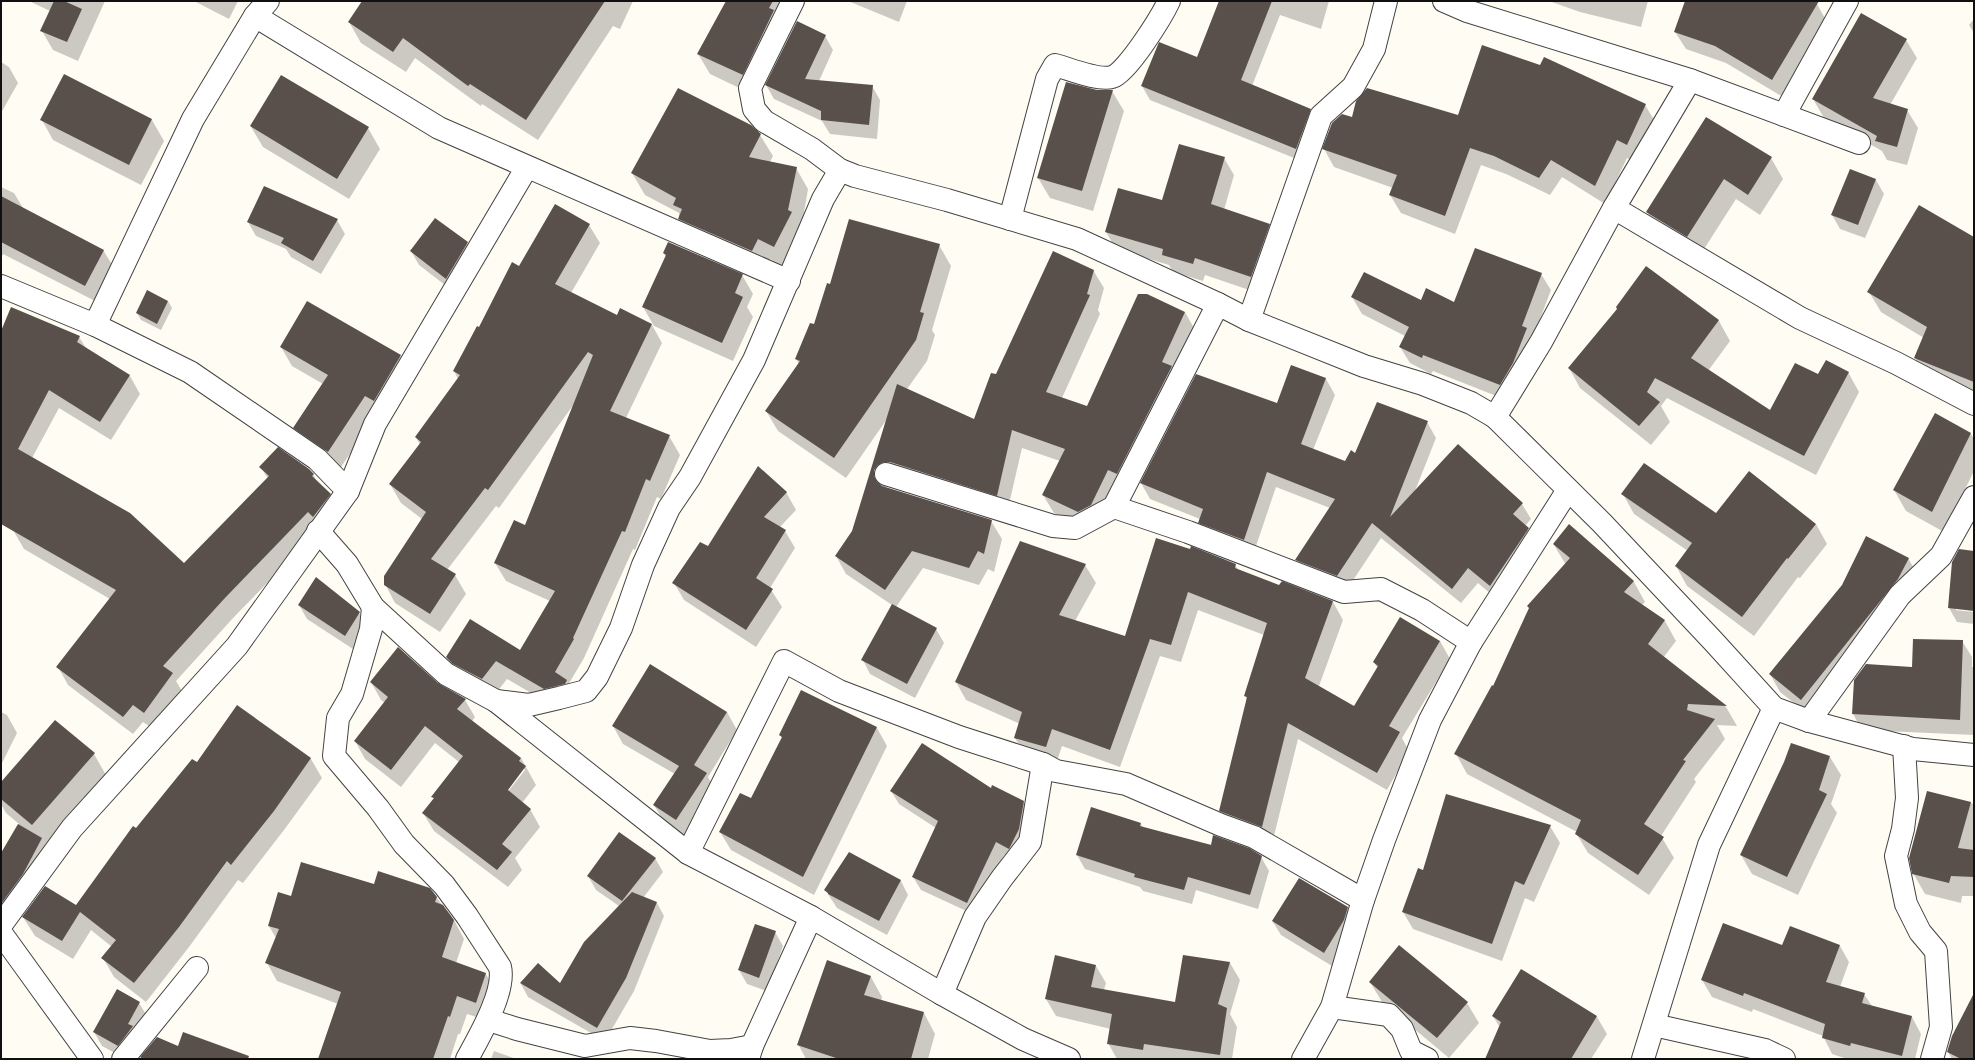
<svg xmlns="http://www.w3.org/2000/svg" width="1975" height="1060" font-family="'Playfair Display',serif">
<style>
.shadow{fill:#0003;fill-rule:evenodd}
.building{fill:#5a504b}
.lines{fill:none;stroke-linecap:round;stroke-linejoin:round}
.minor-casing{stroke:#434343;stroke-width:24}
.minor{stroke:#fff;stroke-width:22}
</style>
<rect width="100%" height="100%" fill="#fffcf3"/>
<!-- shadow -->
<g class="shadow">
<polygon points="29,1 105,1 78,61 53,50 42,31 50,11"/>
<polygon points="194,1 238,1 229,19"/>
<polygon points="363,1 633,1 620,29 613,26 538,140 482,104 481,106 415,58 406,72 361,43 349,22"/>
<polygon points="727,1 796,1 754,95 710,74 698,54"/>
<polygon points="848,1 907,1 899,22"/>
<polygon points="1219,1 1329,1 1321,29 1280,15 1252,86 1310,110 1318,124 1304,162 1150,100 1142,86 1198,58"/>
<polygon points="1549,1 1648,1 1641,27 1580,12"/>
<polygon points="1686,1 1812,1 1817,4 1827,22 1783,97 1726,63 1686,49 1675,32"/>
<polygon points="1974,19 1974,33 1969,25"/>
<polygon points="825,36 833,50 819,81 872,86 880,100 877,139 830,134 822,121 774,99 766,85"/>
<polygon points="1906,40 1917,58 1890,105 1907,110 1918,128 1907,165 1887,160 1882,151 1824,118 1813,99"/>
<polygon points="1,62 9,67 18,83 1,113"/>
<polygon points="65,76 152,120 164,141 141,185 53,140 42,120"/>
<polygon points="282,76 368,128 380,149 349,199 263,147 251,127"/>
<polygon points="1097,91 1112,91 1124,111 1093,211 1050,198 1038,178"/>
<polygon points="1645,105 1656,123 1637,163 1627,158 1605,204 1562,177 1550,195 1506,174 1481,165 1455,234 1401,213 1390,195 1393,188 1334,167 1324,149 1352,118 1459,116"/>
<polygon points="760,135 773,156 770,162 796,168 808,189 801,230 786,267 770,259 764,272 691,240 679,219 679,213 645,195 632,173"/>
<polygon points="1224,158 1234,175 1224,210 1269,225 1279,242 1261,294 1205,275 1203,281 1173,272 1169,265 1116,249 1106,232 1163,201"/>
<polygon points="1771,158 1783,179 1760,215 1736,199 1699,257 1659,233 1647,212"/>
<polygon points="1851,170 1876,180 1884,194 1865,238 1840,229 1832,215"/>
<polygon points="1,187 14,193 23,208 103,250 113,266 95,301 3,254 1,259"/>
<polygon points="337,220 345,234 321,274 291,257 286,249 256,236 248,222"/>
<polygon points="589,225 600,243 571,293 617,316 620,309 652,325 662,343 626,418 669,436 680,455 661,499 657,497 635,550 633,549 584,658 555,707 507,679 493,697 458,675 447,657 521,652 550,601 506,581 495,563 526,527 574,404 499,508 496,506 447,570 455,575 466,594 440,632 395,603 385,584 422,519 401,503 390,484 420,445 416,437 458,379 454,371 479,328 520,267"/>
<polygon points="1974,238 1974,397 1927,379 1915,358 1924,338 1881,312 1869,292"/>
<polygon points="467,243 475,257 454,292 419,265 411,251"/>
<polygon points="939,245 951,266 932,330 935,335 927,361 907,389 975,420 997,376 1093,270 1104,288 1098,310 1100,314 1062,398 1087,407 1185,312 1195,330 1176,373 1089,530 1054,513 1043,495 1060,461 1022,448 1007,513 888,483 885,488 991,521 1002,539 994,572 988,569 979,585 923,568 896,607 936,629 944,643 915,698 870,674 863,660 892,605 846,574 836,556 853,531 887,419 846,478 778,431 766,411 799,364 796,359 815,326 830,285"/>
<polygon points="664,253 742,275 753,294 747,307 753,317 733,361 654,326 643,307 666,257"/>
<polygon points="1646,268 1719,321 1730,341 1708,371 1770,412 1818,375 1848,372 1859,392 1816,475 1667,398 1661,406 1670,422 1651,445 1580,388 1569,368 1618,309"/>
<polygon points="1541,274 1551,290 1509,401 1433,371 1431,374 1410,363 1400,347 1405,336 1362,314 1352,297 1455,303"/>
<polygon points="168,301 172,308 161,330 141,320 137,313"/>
<polygon points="1,333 79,337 86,348 130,376 140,394 111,440 59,408 32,458 184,564 268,479 261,467 313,474 318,484 330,494 340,513 319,530 234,617 176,681 182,691 155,730 143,722 133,734 68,685 58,667 110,599 24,549 13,530 1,501"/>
<polygon points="281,347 400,356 411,375 376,415 339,470 306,447 295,428 323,384 292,366"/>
<polygon points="1292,366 1326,379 1335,395 1313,450 1345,462 1356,454 1427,422 1436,438 1415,491 1522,504 1531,519 1525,526 1537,544 1499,601 1478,583 1461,603 1381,538 1346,591 1306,575 1297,560 1330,508 1276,487 1253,555 1208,538 1199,522 1200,519 1150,499 1141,483 1278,404"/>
<polygon points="1971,434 1974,439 1974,471 1944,532 1906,511 1894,490"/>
<polygon points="786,492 796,510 780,527 785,531 795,548 770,588 782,607 756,647 684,600 674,583 708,548"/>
<polygon points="1623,494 1716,514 1816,524 1827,544 1800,578 1798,577 1754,636 1687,586 1676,566 1688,551 1634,514"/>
<polygon points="1570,526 1634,582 1645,602 1642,605 1665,621 1676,641 1663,658 1726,707 1737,726 1717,725 1725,739 1694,779 1696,782 1661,836 1674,858 1649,895 1588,853 1576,833 1577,832 1467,774 1456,754 1566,565 1554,545"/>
<polygon points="1157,540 1235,565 1239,571 1280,586 1282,583 1333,602 1343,620 1319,686 1355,707 1378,669 1374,662 1440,641 1450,659 1402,738 1409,751 1387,790 1298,739 1272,844 1231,828 1220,811 1247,700 1245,696 1264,635 1198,610 1181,662 1160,656 1120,767 1062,746 1056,764 1025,755 1015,738 1020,724 966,700 956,682 1085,565 1096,583 1075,621 1125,637"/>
<polygon points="1974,552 1974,610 1956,608 1956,610 1974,612 1974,624 1957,622 1949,608"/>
<polygon points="1908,558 1919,577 1812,717 1780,692 1770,674"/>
<polygon points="299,605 359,613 367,627 353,649 307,619"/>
<polygon points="1962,641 1972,657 1972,667 1974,667 1974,735 1862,730 1853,714 1855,680 1913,668"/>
<path d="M371,682L437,684L465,700L475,717L472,721L521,758L536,785L522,803L530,809L540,827L515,858L522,870L508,887L434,831L423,813L434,799L433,797L459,762L435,743L401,787L365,759L355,741L385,703L381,700ZM523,768L525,770L506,794L504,793Z"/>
<polygon points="801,692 877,728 887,746 814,895 731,850 720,832 751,800 783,739 780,735"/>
<polygon points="238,707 311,759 322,778 284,830 243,883 238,880 189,947 146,1002 114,977 103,958 112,947 91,930 73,959 35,936 23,917 76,906 136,830 197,764"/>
<polygon points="1,712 7,715 17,733 1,765"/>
<polygon points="727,712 737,730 708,777 716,791 686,836 664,822 654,805 675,774 623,744 613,726"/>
<polygon points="94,754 106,775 45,845 50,853 1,928 1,854 19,824 6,813 1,804 1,784"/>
<polygon points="1830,757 1841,775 1831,804 1837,813 1798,895 1752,874 1741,855"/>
<polygon points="991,789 1023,802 1031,816 1016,862 1004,855 975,915 921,890 913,877 936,828 899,804 891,791"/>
<polygon points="1928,792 1974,804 1974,896 1962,896 1961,903 1925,894 1913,873"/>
<polygon points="1141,824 1143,828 1261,857 1269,871 1258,909 1196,890 1192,904 1143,891 1140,887 1085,869 1077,855"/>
<polygon points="1550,826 1560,843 1534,902 1525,898 1502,961 1413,929 1403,912 1424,871"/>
<polygon points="850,854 901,881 908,895 887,935 837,908 826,891"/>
<polygon points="655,858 663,872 643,898 657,903 664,916 634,991 605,1041 528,997 521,984 560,985 619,906 596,890 588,876"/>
<polygon points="374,885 436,897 454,920 464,939 456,963 486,974 496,992 486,1020 467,1014 460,1034 458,1034 450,1059 326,1059 338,1004 277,981 267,963 276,938 269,926 291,897"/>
<polygon points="1347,908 1355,922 1352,934 1332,966 1281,935 1273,922"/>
<polygon points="775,932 783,946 767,991 747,984 739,970"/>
<polygon points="1840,946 1849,962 1840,987 1864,994 1872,1006 1912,1017 1921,1034 1915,1059 1847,1059 1832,1054 1823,1036 1753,1009 1752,1012 1712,997 1702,980 1783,947"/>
<polygon points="1183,956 1230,963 1240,980 1230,1014 1237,1027 1232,1059 1117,1059 1108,1043 1111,1029 1056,1016 1046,999 1096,966 1106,983 1104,990 1176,1003"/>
<polygon points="1521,970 1597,1017 1607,1034 1591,1059 1505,1059 1503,1033 1493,1016"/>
<polygon points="871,977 882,997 881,1001 924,1013 935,1034 928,1059 806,1059 798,1044"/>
<polygon points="1370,982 1467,1003 1479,1023 1449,1058 1382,1002"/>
<polygon points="1974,1000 1974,1059 1952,1059 1948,1052"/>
<polygon points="139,1003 147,1016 126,1059 102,1046 94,1032"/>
<polygon points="494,1051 516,1059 491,1059"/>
</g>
<!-- building -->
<g class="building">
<polygon points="54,1 64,1 82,9 67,42 40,31"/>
<polygon points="362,1 605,1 526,120 470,84 468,86 403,38 393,52 348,22"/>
<polygon points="726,1 773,1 769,8 774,10 743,75 697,54"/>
<polygon points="1219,1 1272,1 1241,80 1311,109 1296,149 1141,86 1159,42 1197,57"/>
<polygon points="1685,1 1819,1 1772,80 1715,46 1674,32"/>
<polygon points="1861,13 1907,39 1873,98 1908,109 1897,147 1875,141 1877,136 1812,99"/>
<polygon points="797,21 826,35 805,79 873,85 869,125 821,120 821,111 765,85"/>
<polygon points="1482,45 1540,65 1544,57 1646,104 1627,145 1617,140 1595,186 1551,160 1539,178 1494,156 1470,148 1445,216 1389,195 1397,175 1322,149 1332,123 1342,114 1352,117 1356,101 1367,88 1458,115"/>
<polygon points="64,74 152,119 129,165 40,120"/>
<polygon points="281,75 369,127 337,179 250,126"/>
<polygon points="1066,82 1097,90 1113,90 1082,191 1037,178"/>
<polygon points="678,88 751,125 761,134 749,157 797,167 788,210 792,212 774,247 758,239 752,251 678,219 682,209 673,205 676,198 631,173"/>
<polygon points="1706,117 1772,157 1748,195 1724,179 1687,237 1646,212"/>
<polygon points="1179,144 1225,157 1211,204 1270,224 1251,277 1195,258 1193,264 1162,255 1163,249 1105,232 1118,188 1162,200"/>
<polygon points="1850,169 1876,179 1858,225 1831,215"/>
<polygon points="264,186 338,219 313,261 281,243 284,238 247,222"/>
<polygon points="1,196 104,250 85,286 1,242"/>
<polygon points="555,204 590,224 555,284 617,315 620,308 652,324 610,411 670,435 650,481 646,479 625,532 622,531 573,638 574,639 555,672 567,680 565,684 544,689 496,661 482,679 453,664 446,657 470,619 520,650 555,591 494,563 514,520 525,525 593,355 588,352 488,490 485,488 431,559 456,574 430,614 384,585 384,576 426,512 389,484 421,442 415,437 460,375 453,371 477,326 479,327 512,262 519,266"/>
<polygon points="1919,205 1974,237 1974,382 1914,358 1927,327 1867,292"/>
<polygon points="435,218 468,242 446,279 410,251"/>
<polygon points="849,219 940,244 920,312 924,313 916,340 834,458 765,411 800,361 795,359 810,323 814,324 827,283 830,284"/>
<polygon points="668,242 743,274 735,293 743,297 722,343 642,307 666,255 663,253"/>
<polygon points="1475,248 1542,273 1522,326 1527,328 1513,363 1500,385 1423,355 1422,358 1399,347 1409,327 1351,297 1364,272 1421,300 1426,288 1454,302"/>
<polygon points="1053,251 1094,270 1087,294 1090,295 1046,392 1087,406 1138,294 1147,294 1185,312 1162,362 1172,366 1117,474 1108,470 1091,505 1078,512 1042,495 1065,449 1012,430 997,496 890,462 884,462 878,465 874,470 874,476 877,482 882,486 992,520 984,554 978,551 969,568 912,551 885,590 835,556 852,531 897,384 974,419 991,373 996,374"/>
<polygon points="1646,266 1719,320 1691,358 1770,410 1795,363 1818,374 1826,360 1849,372 1804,456 1655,378 1647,392 1660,402 1639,426 1568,368 1617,309 1616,307"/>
<polygon points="147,290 168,301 157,324 136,313"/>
<polygon points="307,301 401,355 374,401 365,396 328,452 293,428 328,375 280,347"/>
<polygon points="11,307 80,336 77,342 130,375 100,422 49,390 18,449 130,513 184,563 269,476 259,467 278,447 309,469 314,474 312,476 331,494 313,517 308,512 224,599 163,666 173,673 144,713 133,705 123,717 56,667 116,590 1,524 1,331"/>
<polygon points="1291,365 1326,378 1301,444 1345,461 1351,450 1355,453 1377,402 1428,421 1390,517 1458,444 1523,503 1513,514 1529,528 1490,586 1468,568 1452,589 1372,523 1337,576 1295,560 1335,499 1267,472 1244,540 1198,523 1203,509 1140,483 1196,374 1277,403"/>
<polygon points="1935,413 1971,433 1932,512 1893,490"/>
<polygon points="1644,463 1716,513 1749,471 1816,524 1788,559 1787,558 1742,617 1675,566 1692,543 1621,494"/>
<polygon points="758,466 787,492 764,517 786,530 756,578 773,589 746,630 672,583 700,542 708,546"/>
<polygon points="1569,524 1634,581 1624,592 1665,620 1648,644 1727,706 1688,704 1687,710 1715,719 1683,760 1686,761 1644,824 1664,837 1638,875 1575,834 1581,820 1454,754 1492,685 1493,686 1529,608 1527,606 1570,558 1553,544"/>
<polygon points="1866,536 1909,558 1898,579 1801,700 1769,674 1842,585"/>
<polygon points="1156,538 1190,549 1191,546 1236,564 1235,568 1279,585 1282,581 1333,601 1305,678 1354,706 1378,666 1373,662 1400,617 1440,641 1389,726 1400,732 1377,773 1288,723 1262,827 1219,811 1247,697 1244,696 1267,623 1188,592 1171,645 1150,639 1110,750 1052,729 1046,747 1014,738 1022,712 955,682 1020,541 1086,564 1059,615 1125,636"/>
<polygon points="1959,549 1974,551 1974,611 1948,608 1952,562"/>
<polygon points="316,577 360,612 345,636 298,605"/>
<polygon points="892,604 937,628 907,684 861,660"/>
<polygon points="1913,639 1963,640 1960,720 1852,714 1854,680 1866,664 1912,667"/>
<polygon points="398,647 438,683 466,699 457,709 521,758 519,761 526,766 508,790 531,809 502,844 512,852 497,870 422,813 434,798 431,797 463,756 425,726 391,770 354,741 388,697 370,682"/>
<polygon points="650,664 727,712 694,765 707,773 676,820 653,805 679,766 612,726"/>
<polygon points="801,690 877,727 803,877 719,832 740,793 751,798 782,737 779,735"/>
<polygon points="237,705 311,758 274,811 231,865 227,861 179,927 134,983 101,958 116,940 80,912 62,941 22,917 45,886 76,905 133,826 136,828 192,759 197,762"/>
<polygon points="55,720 95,753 32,825 1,799 1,782"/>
<polygon points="922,743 991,788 992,785 1024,801 1019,829 1009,849 996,842 967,903 912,877 938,821 890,791"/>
<polygon points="1791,743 1830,756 1819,790 1827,794 1787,877 1740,855 1784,762"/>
<polygon points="1927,791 1971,802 1958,848 1974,850 1974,877 1951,876 1949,883 1912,874 1909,858"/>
<polygon points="1446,794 1551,825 1524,885 1515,881 1492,944 1402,912 1418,868 1423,870"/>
<polygon points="1091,807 1141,823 1140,826 1211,845 1213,835 1249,848 1262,856 1250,895 1188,877 1184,890 1134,877 1135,874 1076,855"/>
<polygon points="18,824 42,838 23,874 1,904 1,853"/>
<polygon points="619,832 656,858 622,901 587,876"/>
<polygon points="849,852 901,880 879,921 828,894 828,893 824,890"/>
<polygon points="301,862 374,884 378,871 430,888 437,897 435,902 443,905 454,920 442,957 486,973 476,1003 457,996 450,1017 448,1016 433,1059 318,1059 341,992 265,963 279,929 268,926 278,892 291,896"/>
<polygon points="1299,878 1348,907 1344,920 1324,953 1272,921"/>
<polygon points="632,892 657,902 626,978 597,1028 520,983 538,963 560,983 584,942"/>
<polygon points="1723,923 1782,945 1790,926 1840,945 1826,982 1865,993 1862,1003 1912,1016 1902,1056 1851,1043 1850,1046 1822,1038 1825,1024 1744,993 1743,996 1701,980"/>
<polygon points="755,924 776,931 759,978 738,970"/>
<polygon points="1399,945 1468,1002 1437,1038 1369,982"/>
<polygon points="1055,955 1096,965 1091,987 1175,1002 1183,955 1230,962 1218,1004 1227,1008 1220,1055 1144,1044 1143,1050 1107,1044 1112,1014 1045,999"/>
<polygon points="827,960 871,976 864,995 924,1012 911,1059 839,1059 797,1045"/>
<polygon points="1521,969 1597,1016 1571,1059 1485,1059 1501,1022 1492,1016"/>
<polygon points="117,989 140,1002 128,1024 133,1026 118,1046 93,1032"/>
<polygon points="1974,993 1974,1059 1961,1059 1947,1052 1952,1036"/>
<polygon points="183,1032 249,1056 248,1059 143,1059 140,1057 157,1037 178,1046"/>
</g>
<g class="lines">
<defs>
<g id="minor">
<polyline points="793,1 750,88 754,109 764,121 812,149 840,170 855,176 947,200 1077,239 1218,304 1249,320 1364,366 1423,384 1471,403 1495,417 1602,523 1714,642 1774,708 1809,721 1913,749 1974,755"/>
<polyline points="1444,1 1467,11 1690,80 1859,143"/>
<polyline points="255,16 439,128 789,281"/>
<polyline points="1784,115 1847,1"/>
<polyline points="1614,208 1800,318 1896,363 1974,404"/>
<path d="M1010,219L1047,79L1055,65C1070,69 1098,81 1112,77C1127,73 1162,16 1169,1"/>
<polyline points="1,286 95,325 190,372 317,459 348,491"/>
<polyline points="1249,320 1321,116 1353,87 1374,49 1386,1"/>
<polyline points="95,325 193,119 255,16 268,1"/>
<polyline points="1495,417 1541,342 1614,208 1690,80"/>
<polyline points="886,474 1053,526 1075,528 1114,507 1218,304"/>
<polyline points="1114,507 1188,532 1344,592 1381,589 1422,610 1471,642"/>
<polyline points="318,531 347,564 373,607 446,674 496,701 688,853 811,917 942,994 1023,1039 1069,1059"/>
<path d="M373,607L371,629L352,694L338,718L334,756L378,808L404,844L444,885L467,916L500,967C506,991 479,1037 467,1059"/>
<polyline points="496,701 529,705 559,698 586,691 597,677 621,628 643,565 669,508 690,477 754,360 823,199 840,170"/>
<polyline points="1809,721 1900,595 1941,556 1974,497"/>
<polyline points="1904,746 1907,798 1903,829 1896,856 1906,904 1920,932 1936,951 1941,1027 1932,1059"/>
<polyline points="688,853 784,661 839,691 959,737 1043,764 1056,771 1126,784 1221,825 1254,837 1363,900"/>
<polyline points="1,925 72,828 237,646 348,491 375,424 527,167"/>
<polyline points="1,933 92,1059"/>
<polyline points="942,994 975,917 1002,878 1030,842 1043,764"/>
<polyline points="1332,1007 1389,1015 1402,1029 1411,1051 1427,1059"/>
<polyline points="489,1020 517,1029 585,1046 630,1038 656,1041 710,1051 731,1050 752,1046"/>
<polyline points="1654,1025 1765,1050 1784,1059"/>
<polyline points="123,1059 197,968"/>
<polyline points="748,1059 752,1046 811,917"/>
<polyline points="1303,1059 1332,1007 1363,900 1384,840 1430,720 1471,642 1568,490"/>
<polyline points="1643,1059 1709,845 1774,708"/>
</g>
</defs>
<!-- minor casing -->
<use href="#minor" class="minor-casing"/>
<!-- minor -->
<use href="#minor" class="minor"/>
</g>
<!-- border -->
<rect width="1975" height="1060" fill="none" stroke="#101010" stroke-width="4"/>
</svg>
